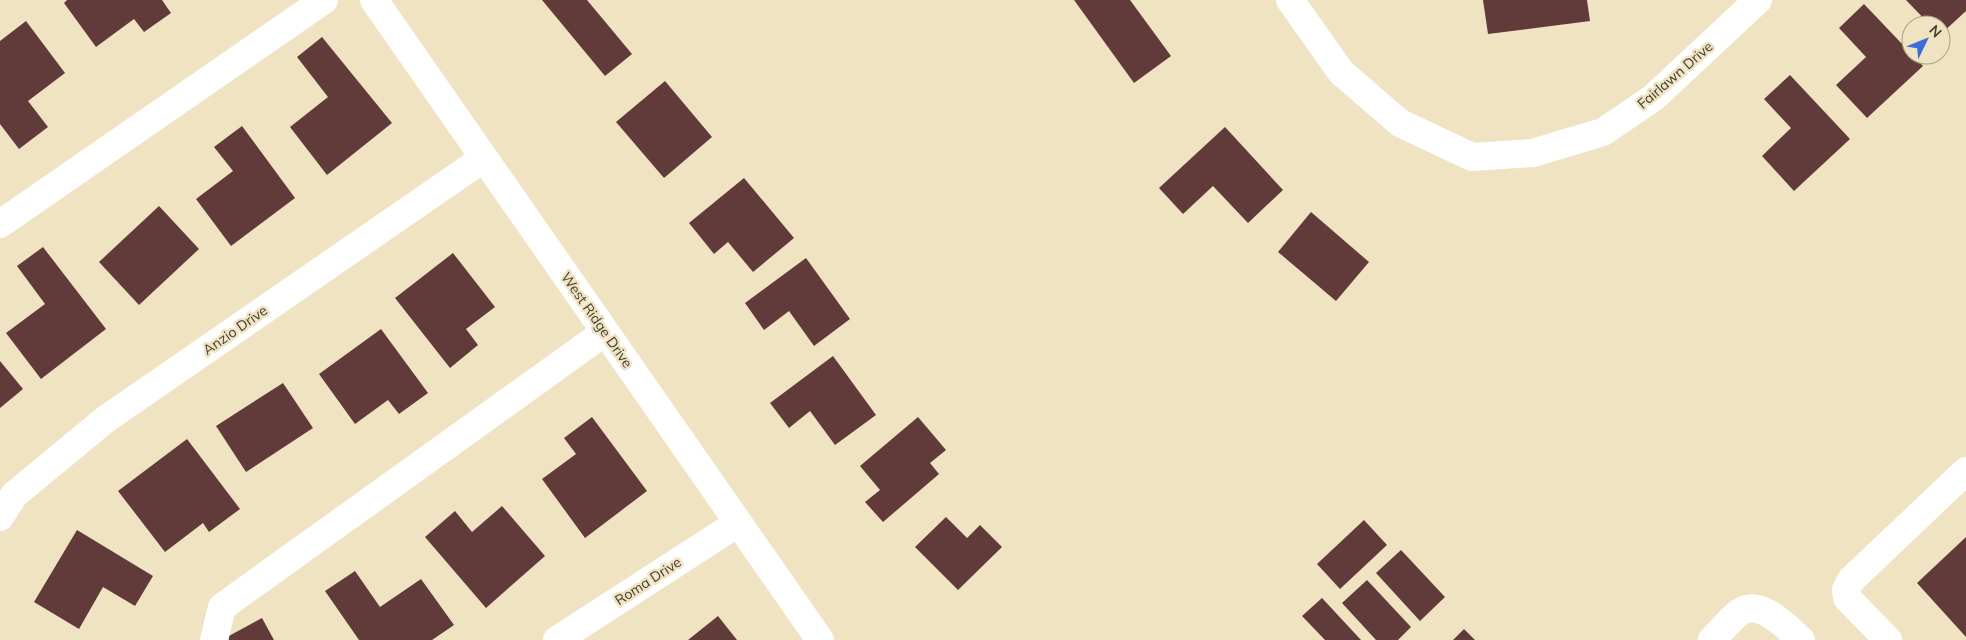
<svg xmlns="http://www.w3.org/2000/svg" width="1966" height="640" font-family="Mulish,sans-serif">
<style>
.building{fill:#613b3a}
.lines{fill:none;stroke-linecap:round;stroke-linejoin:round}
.minor{stroke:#fff;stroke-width:28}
.labels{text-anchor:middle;stroke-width:5;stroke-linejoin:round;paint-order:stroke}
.street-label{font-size:14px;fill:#413c2f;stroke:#f0e3c2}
</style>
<rect width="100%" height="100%" fill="#f0e3c2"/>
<!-- building -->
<g class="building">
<polygon points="67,0 162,0 171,13 144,32 134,19 96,47 64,3"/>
<polygon points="542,0 587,0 632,54 605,76"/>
<polygon points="1074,0 1130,0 1171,56 1134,83"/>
<polygon points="1483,0 1587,0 1590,21 1488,34"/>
<polygon points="1906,0 1966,0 1966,11 1941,34 1941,25 1930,25"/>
<polygon points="1864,4 1923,66 1867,118 1836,85 1866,57 1839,28"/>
<polygon points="26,21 65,73 28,101 48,127 19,149 0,124 0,41"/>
<polygon points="322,37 392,123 327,175 290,127 328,97 297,57"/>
<polygon points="1790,75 1850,139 1794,191 1762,156 1791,128 1764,99"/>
<polygon points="665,81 712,137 664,178 616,122"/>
<polygon points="242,126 295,198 231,246 196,199 233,171 214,147"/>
<polygon points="1225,127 1283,190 1248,223 1213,186 1183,214 1159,188"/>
<polygon points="744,178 794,238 753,272 728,242 714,254 689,223"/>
<polygon points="159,206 199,249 139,305 99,262"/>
<polygon points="1311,212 1369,262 1336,301 1278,252"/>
<polygon points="43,247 106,329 41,379 6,333 45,304 17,266"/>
<polygon points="453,253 495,307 466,329 478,345 450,368 395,298"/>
<polygon points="806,258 850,319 814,346 789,311 764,330 745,303"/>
<polygon points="381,329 428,393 399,414 388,400 355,424 319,374"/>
<polygon points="833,356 876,415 835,445 810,411 789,428 770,403"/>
<polygon points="0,361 23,389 0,408"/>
<polygon points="283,383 313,428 246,472 216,426"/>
<polygon points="592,417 647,491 585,538 542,479 576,454 564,438"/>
<polygon points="918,417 946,450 930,463 939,474 883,522 865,502 880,490 860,466"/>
<polygon points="187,439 240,509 209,532 203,523 165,552 118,491"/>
<polygon points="502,506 545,556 486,608 425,537 455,511 472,532"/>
<polygon points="946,517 967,538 980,525 1002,547 958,590 915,547"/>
<polygon points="1364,520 1387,545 1340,589 1317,564"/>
<polygon points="77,530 153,576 135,606 103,587 79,629 34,602"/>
<polygon points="1966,537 1966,637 1917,583"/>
<polygon points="1401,550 1445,597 1420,621 1376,573"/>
<polygon points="355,571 380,607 421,579 454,625 432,640 359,640 325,591"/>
<polygon points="1367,580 1411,627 1398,640 1376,640 1342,603"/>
<polygon points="1322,598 1361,640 1325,640 1302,616"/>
<polygon points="718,616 737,640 688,640"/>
<polygon points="262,618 274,640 229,640 227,637"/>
<polygon points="1464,629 1475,640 1453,640"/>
</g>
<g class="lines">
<!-- minor -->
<g class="minor">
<polyline points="374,0 820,640"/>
<polyline points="1290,0 1341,72 1400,123 1472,157 1533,153 1603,132 1653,98 1758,0"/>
<polyline points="0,224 324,0"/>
<polyline points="0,517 14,495 106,419 484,158"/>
<polyline points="214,640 222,607 605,332"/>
<polyline points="557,640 738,523"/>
<path d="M1712,640C1721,631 1730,619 1740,612C1761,598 1787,628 1801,640"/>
<polyline points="1888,640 1847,598 1846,590 1851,580 1966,471"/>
</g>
</g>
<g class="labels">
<!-- street labels -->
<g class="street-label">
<text transform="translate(1675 75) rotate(-41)" y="5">Fairlawn Drive</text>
<text transform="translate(597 320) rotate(55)" y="5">West Ridge Drive</text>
<text transform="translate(235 330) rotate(-35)" y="5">Anzio Drive</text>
<text transform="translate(648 581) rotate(-33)" y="5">Roma Drive</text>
</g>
</g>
<!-- north arrow -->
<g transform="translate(1926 40) rotate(47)"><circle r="24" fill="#f0e3c2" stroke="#aaa087"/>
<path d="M0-4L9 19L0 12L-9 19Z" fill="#376ddc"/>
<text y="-8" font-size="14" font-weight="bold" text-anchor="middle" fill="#413c2f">N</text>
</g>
</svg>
